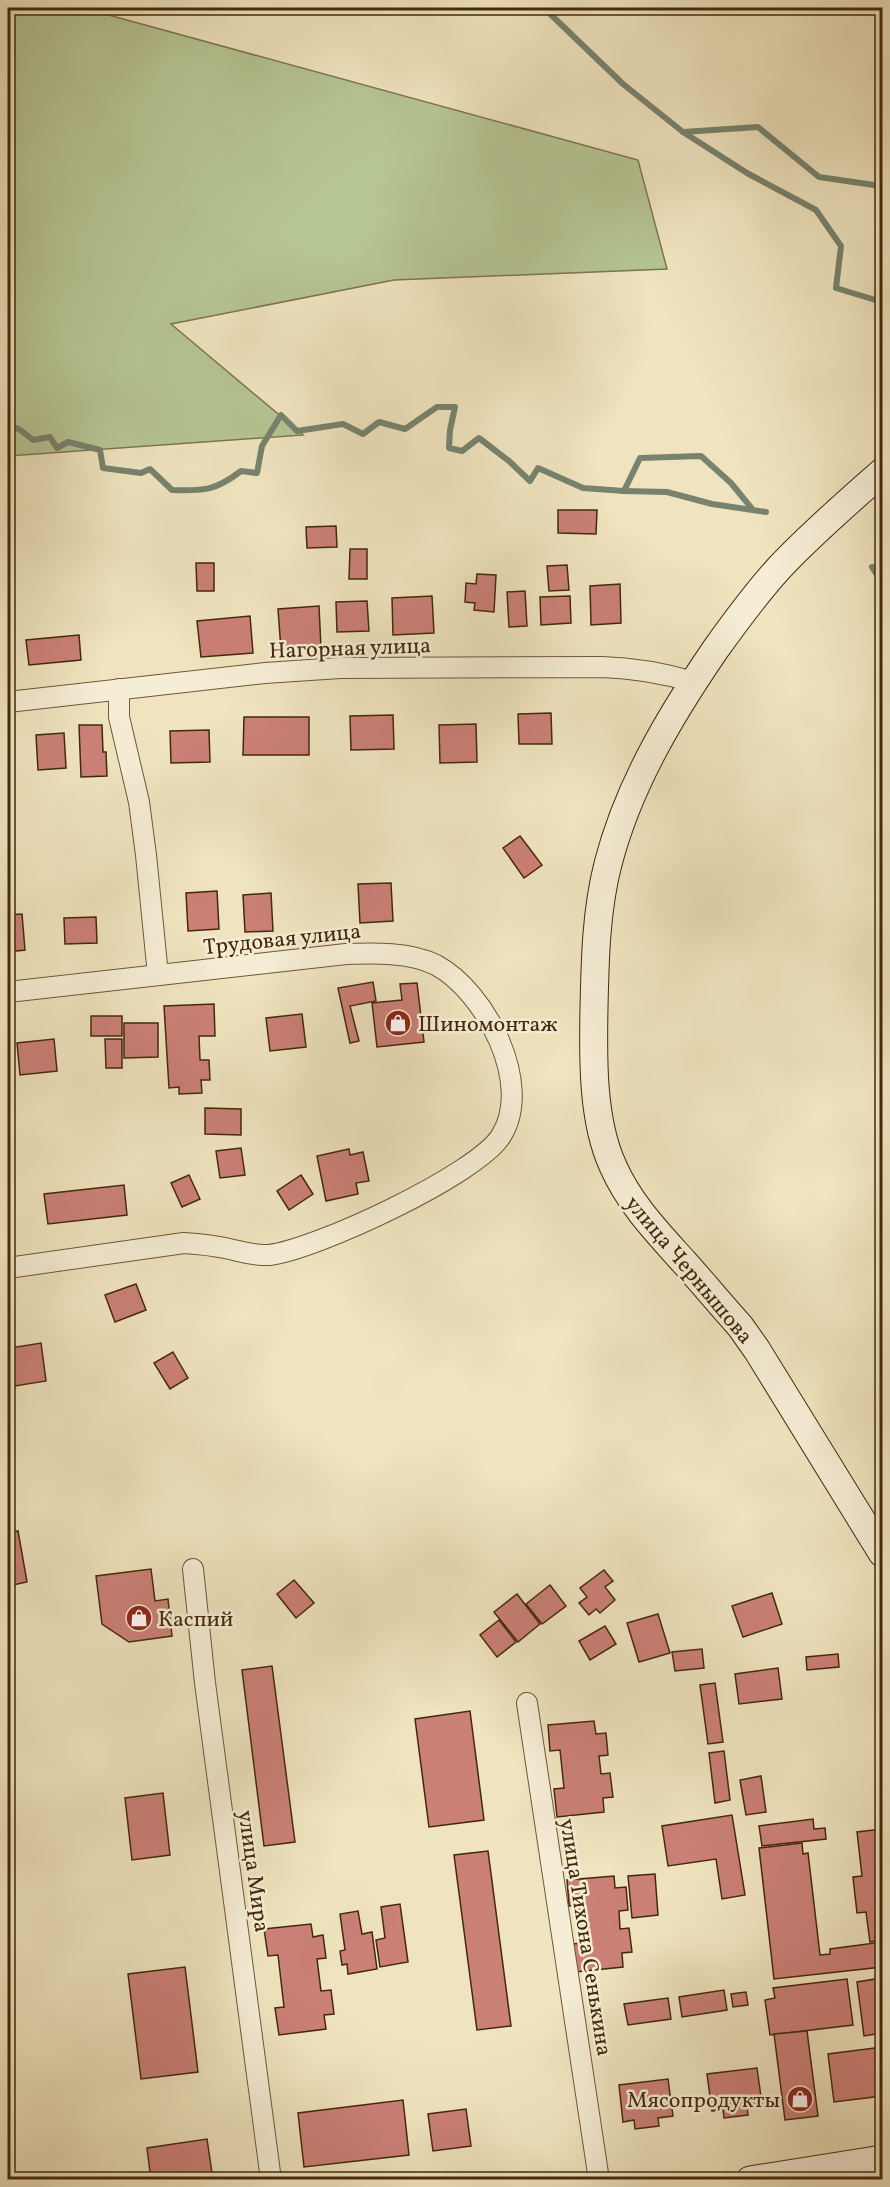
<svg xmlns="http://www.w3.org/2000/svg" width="890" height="2187" font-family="Vollkorn,serif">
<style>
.green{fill:#b6c594;stroke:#7c774f;stroke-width:1.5}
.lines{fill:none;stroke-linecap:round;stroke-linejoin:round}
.stream{stroke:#77836e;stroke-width:6}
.building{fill:#cb8078;stroke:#43290a;stroke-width:1.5}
.street-casing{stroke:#6e5837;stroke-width:22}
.secondary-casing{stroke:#43290a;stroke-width:29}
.street{stroke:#f5edd5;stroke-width:20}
.secondary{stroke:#f5edd5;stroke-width:27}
.labels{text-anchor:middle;stroke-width:5;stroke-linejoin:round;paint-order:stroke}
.street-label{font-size:22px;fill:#43290a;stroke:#f5edd5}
.poi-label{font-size:22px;fill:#43290a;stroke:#f5edd5;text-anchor:start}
</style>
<rect width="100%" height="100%" fill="#efe4bf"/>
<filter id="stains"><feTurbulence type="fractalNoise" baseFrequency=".00333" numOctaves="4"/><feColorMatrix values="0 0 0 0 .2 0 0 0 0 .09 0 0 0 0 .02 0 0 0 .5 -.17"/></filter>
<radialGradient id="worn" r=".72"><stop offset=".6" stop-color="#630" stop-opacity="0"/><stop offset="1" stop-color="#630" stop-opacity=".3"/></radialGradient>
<!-- green -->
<polygon class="green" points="8,8 83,8 638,160 667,269 394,280 171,324 303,435 8,456"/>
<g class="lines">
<!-- stream -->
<g class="stream">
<polyline points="544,8 623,84 683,132 747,173 816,210 841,246 836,288 882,302"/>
<polyline points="683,132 758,127 819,177 881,186 882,162"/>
<path d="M8,426L19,429L33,440L50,437L57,448L68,442L100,450L103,468L141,473L150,469L172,490C204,491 215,491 241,471L257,473L262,446L281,415L297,431L343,424L363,434L379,422L405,429L437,407H455L450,430L449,448L462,451L479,438L509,461L530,481L538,468L583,488L624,491L640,458L701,456L731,483L753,510"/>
<polyline points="624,491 667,492 712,504 766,512"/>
<polyline points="872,567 882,583"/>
</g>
</g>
<!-- building -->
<g class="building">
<polygon points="558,510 597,510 596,534 558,533"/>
<polygon points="336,526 337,547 307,548 306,527"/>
<polygon points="350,549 367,549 367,579 349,579"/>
<polygon points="196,563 214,563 214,591 197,591"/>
<polygon points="567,565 569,590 549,591 547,566"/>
<polygon points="477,574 496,575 494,612 474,610 475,603 465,602 466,583 476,584"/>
<polygon points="620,584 621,623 591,625 590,586"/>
<polygon points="525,591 527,626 509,627 507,592"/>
<polygon points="432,596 434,633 393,635 392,598"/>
<polygon points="570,596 571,623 541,625 540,597"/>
<polygon points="367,601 369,631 337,632 336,602"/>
<polygon points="319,606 321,648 281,650 278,609"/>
<polygon points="250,616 253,653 201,657 197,621"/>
<polygon points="79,635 81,660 29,665 26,640"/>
<polygon points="551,713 552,744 519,744 518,714"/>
<polygon points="393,715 394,749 351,750 350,716"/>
<polygon points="244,717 309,717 309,755 243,755"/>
<polygon points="476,724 477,762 440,763 439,725"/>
<polygon points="79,725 102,725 103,752 106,752 107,776 81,777"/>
<polygon points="209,730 210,762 171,763 170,731"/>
<polygon points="64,733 66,768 38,770 36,735"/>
<polygon points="520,836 542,865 524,878 503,848"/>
<polygon points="391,883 393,921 360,923 358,884"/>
<polygon points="217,891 219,929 188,931 186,893"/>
<polygon points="271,893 273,931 245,932 243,895"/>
<polygon points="22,914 25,950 8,952 8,915"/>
<polygon points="96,917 97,943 65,944 64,918"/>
<polygon points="373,982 376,1001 350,1006 359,1041 350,1043 338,988"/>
<polygon points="417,983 424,1042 377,1047 372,1003 402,1000 400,984"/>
<polygon points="214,1004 215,1036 199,1036 200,1060 209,1060 210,1080 201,1080 202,1093 179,1094 179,1087 169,1088 164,1006"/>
<polygon points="302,1014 306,1047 270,1051 266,1018"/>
<rect x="91" y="1016" width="31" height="20"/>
<polygon points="124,1023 158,1023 158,1057 124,1058"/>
<polygon points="54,1039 57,1071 20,1075 17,1043"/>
<polygon points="105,1039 122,1039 122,1068 106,1068"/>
<polygon points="205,1108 241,1109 241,1135 205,1134"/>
<polygon points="241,1148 245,1175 220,1178 216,1151"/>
<polygon points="349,1149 350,1155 363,1152 369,1181 356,1183 358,1194 326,1201 317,1156"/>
<polygon points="189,1175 200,1199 182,1207 171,1183"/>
<polygon points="301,1175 313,1194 289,1210 277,1191"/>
<polygon points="124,1185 127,1215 48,1224 44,1194"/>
<polygon points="136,1284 146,1310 115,1322 105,1295"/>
<polygon points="41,1343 46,1381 15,1386 10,1348"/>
<polygon points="173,1352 188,1378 170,1389 154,1363"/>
<polygon points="18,1531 27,1582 8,1586 8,1533"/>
<polygon points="151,1569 155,1601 168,1599 172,1636 129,1642 102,1624 96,1576"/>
<polygon points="604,1570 613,1581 605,1587 615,1600 600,1613 596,1609 589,1615 579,1603 587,1597 580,1588"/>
<polygon points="294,1580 314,1603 296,1618 277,1594"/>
<polygon points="550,1585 566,1606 542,1624 526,1604"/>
<polygon points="772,1593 782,1624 743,1637 732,1606"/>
<polygon points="517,1594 540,1624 518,1642 494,1612"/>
<polygon points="658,1614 670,1653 639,1662 627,1623"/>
<polygon points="499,1620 516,1642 497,1657 480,1635"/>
<polygon points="605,1626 616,1644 590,1660 579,1641"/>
<polygon points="702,1649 704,1668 675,1671 672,1652"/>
<polygon points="838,1654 839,1667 807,1670 806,1657"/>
<polygon points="272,1666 295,1842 264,1846 242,1670"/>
<polygon points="778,1668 782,1699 739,1704 735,1674"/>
<polygon points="715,1683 723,1742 708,1744 700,1685"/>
<polygon points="470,1711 484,1820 429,1827 415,1719"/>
<polygon points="594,1721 596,1734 606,1733 608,1755 599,1756 601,1774 610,1773 613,1797 603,1798 604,1812 557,1817 554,1789 564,1788 560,1750 550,1751 548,1725"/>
<polygon points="724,1751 730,1800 715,1803 709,1753"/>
<polygon points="761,1776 766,1812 746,1815 740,1780"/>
<polygon points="163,1793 170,1855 132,1860 125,1798"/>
<polygon points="732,1815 745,1895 722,1899 716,1859 668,1866 662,1826"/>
<polygon points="813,1819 814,1829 825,1828 826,1839 762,1846 759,1826"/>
<polygon points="882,1829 882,1940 870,1942 866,1912 857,1913 853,1877 862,1876 857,1832"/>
<polygon points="802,1843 803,1854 808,1853 820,1955 830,1954 830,1949 882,1942 882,1967 774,1979 759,1848"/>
<polygon points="488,1851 511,2026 477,2030 454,1855"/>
<polygon points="655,1874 658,1915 632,1918 628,1876"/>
<polygon points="614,1876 615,1888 626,1887 628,1910 619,1911 620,1929 629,1928 632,1952 622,1953 623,1967 576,1972 573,1944 583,1943 579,1905 569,1906 567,1880"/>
<polygon points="400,1904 408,1962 380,1967 376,1940 385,1938 381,1907"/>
<polygon points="358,1911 362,1934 372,1932 377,1969 348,1974 347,1964 342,1965 340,1951 345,1950 340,1914"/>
<polygon points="311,1924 313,1937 323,1935 326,1958 317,1959 321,1991 331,1990 334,2014 324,2015 326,2029 279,2035 275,2008 284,2007 278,1955 268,1956 264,1929"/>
<polygon points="185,1967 198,2072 141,2079 128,1974"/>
<polygon points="882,1978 882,2033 864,2036 857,1982"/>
<polygon points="847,1979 853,2025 770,2035 765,2000 775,1998 773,1988"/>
<polygon points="724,1990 727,2010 682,2017 679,1997"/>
<polygon points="746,1992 748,2005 733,2007 731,1994"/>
<polygon points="668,1998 671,2019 628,2025 624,2004"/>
<polygon points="807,2031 818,2116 785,2120 774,2034"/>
<polygon points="882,2047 882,2096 834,2102 828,2054"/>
<polygon points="757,2068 762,2104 747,2106 748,2115 724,2118 723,2109 712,2111 707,2074"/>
<polygon points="668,2079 673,2116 658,2118 659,2126 635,2129 634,2120 623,2122 619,2085"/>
<polygon points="403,2100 409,2155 304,2167 298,2113"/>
<polygon points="466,2109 471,2146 433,2151 428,2114"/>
<polygon points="207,2139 213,2180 151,2180 147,2148"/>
</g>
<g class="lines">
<defs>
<g id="street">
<polyline points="119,689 119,717 139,802 146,855 158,975"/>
<path d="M8,702L265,673L340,668L602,667C634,668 663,673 694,682"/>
<path d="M8,992L346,954C374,953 410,952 436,965C485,991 534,1084 501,1136C478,1174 315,1250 269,1255C253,1256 240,1251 225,1248C211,1245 198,1244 184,1243L8,1268"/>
<polyline points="193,1569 205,1683 271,2180"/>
<polyline points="527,1703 599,2180"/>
</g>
<g id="secondary">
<path d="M882,472C847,503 812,533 780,567C756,593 735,622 715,650C670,716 628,786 608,864C596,910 595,960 594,1008C593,1057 592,1121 613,1166C629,1203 657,1232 684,1262C703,1283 721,1305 740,1326L757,1350L882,1553"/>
<polyline points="750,2180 882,2159"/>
</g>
</defs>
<!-- street casing -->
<use href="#street" class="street-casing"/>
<!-- secondary casing -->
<use href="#secondary" class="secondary-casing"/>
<!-- street -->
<use href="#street" class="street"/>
<!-- secondary -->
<use href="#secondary" class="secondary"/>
</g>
<!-- icons -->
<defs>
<symbol id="shop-disc" viewBox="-11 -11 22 22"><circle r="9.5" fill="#8f2418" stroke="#f5edd5"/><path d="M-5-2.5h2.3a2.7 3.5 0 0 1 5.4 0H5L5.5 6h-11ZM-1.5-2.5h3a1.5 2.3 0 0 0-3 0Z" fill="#fff"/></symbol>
</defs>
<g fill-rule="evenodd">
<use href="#shop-disc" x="383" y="1008" width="30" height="30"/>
<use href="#shop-disc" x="124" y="1603" width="30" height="30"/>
<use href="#shop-disc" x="785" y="2084" width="30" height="30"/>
</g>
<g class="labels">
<!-- street labels -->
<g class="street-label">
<text transform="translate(350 647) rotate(-2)" y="8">Нагорная улица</text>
<text transform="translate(282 938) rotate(-6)" y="8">Трудовая улица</text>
<text transform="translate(690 1269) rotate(50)" y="8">улица Чернышова</text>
<text transform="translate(255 1871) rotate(82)" y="8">улица Мира</text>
<text transform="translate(587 1937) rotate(81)" y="8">улица Тихона Сенькина</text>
</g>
<!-- poi labels -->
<g class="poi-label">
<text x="418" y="1031">Шиномонтаж</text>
<text x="158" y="1626">Каспий</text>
<text x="780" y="2107" text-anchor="end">Мясопродукты</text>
</g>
</g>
<!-- margin -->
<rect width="890" height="2187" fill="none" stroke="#efe4bf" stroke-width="30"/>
<rect x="9" y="9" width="872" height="2169" fill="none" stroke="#43290a" stroke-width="3"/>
<rect x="15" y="15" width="860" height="2157" fill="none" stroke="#43290a" stroke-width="1.5"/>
<rect width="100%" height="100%" filter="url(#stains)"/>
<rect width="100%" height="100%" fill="url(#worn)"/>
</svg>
